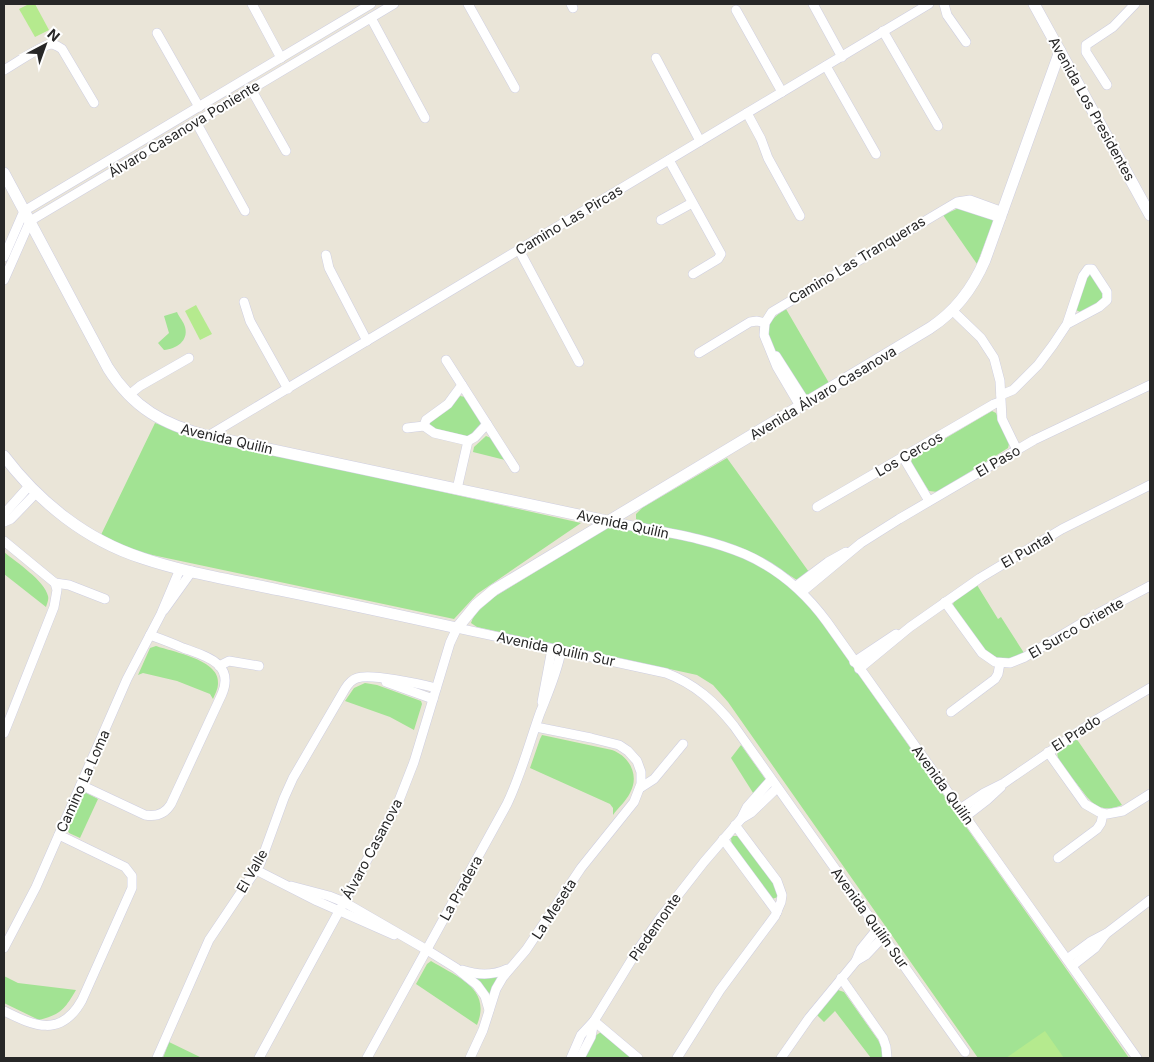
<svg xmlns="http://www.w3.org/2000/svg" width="1154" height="1062" font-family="Inter,sans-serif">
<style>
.green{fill:#a2e393}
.pitch{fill:#b5ea8e}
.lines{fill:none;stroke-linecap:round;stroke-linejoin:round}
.street-casing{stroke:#cecee1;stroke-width:10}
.secondary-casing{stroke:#cecee1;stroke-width:12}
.street{stroke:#fff;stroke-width:9}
.secondary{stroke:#fff;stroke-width:11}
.labels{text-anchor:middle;stroke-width:4;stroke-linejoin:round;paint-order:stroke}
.street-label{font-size:14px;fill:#272727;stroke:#fff}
</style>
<rect width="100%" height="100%" fill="#eae5d8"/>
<!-- green -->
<g class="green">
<polygon points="959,208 992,218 993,222 977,264 943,215"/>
<path d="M1091,274C1095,277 1097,283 1100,288C1108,305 1094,306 1080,312L1076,310L1087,277Z"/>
<path d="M786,309L829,383L805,396C797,384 789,372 781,360C766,337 758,326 786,309Z"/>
<path d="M177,312C179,317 184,322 185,327C189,341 176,349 164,350L158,343L169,333L164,316Z"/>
<path d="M460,396L465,397L480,420C483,429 475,432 469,437L436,430L430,426V422L448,410Z"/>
<polygon points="992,411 996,413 1009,444 1008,448 938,492 929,491 911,463 912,458"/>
<polygon points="155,423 201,438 581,523 477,594 454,619 124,549 98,541"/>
<polygon points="486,436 491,438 505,460 473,452 474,447"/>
<polygon points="727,458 809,572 797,580 765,560 742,548 645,524 636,519 636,514 642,508"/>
<path d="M609,527H619C661,536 708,542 747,558C776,571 799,594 818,617L1129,1058H978L728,702L713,685L697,675L477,627L471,623C474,612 486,605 494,597Z"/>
<path d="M4,552C16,562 45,581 48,596C49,599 47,604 46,607L4,574Z"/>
<path d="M977,585L998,619L1001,617L1024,653C1020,655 1014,658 1009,659C986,663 967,626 955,610L953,604L955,600Z"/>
<path d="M156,646C173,652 221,660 218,684C218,689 215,694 213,699L210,694L177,681L143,673L138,675L150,648Z"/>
<polygon points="365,683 377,685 421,701 422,704 414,730 390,717 345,701 354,688"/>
<path d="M542,735L612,750C629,756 640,775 630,793C626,801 618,808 613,815V808L610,804L530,768L540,739Z"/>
<path d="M1076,738L1122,805C1098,815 1090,801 1077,784C1070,776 1064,767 1058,758L1057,752Z"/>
<polygon points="741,745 768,783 755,796 731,758"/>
<polygon points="86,793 98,799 80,838 69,833 67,829 80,797"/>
<polygon points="733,836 739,836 776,883 778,897 772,899 732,847 731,838"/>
<path d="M431,961C457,977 492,988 477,1025L416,984L427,964Z"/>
<path d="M4,976L18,983L76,990C65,1009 60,1015 39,1020L4,1003Z"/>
<polygon points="496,976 497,978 490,995 487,994 476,980 476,978"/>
<polygon points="838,990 844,992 878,1040 882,1048 882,1058 871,1058 835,1011 824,1022 817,1015"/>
<polygon points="601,1032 634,1058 585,1058 595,1036"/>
<polygon points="169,1042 202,1058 163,1058"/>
</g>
<!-- pitch -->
<g class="pitch">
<polygon points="29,4 35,4 49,30 35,37 19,9"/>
<polygon points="196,305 212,334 200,340 185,311"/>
<polygon points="1045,1031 1064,1058 1006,1058"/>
</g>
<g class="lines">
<defs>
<g id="street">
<polyline points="252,4 281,58"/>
<polyline points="468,4 515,88"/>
<polyline points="571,4 573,8"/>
<polyline points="813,4 842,57"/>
<polyline points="944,4 947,15 966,42"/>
<polyline points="736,10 782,92"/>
<polyline points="371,18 425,118"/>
<polyline points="883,31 938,126"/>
<polyline points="157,33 199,107"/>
<polyline points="656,58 700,141"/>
<polyline points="826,66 876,154"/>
<path d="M4,70C13,65 42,45 51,44C55,44 59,47 62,49L94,103"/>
<polyline points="1107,85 1086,52 1086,45 1113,27 1135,4"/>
<polyline points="251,89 286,151"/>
<polyline points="747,113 761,139 768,158 800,216"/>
<polyline points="196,122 245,211"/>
<polyline points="669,160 721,254 718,259 693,274"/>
<polyline points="958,204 1001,218"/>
<polyline points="661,220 692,203"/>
<polyline points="519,250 579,362"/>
<polyline points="326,255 329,268 367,341"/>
<polyline points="4,257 24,211 371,4"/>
<polyline points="4,280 30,221 394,4"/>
<polyline points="244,302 250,321 288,389"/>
<polyline points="953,311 981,338 994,358 1000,381 1002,419 1017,450"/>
<polyline points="699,353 750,322 757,321 765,323"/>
<polyline points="776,356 806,403"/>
<polyline points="446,360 515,468"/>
<polyline points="462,385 448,404 426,420 424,426 434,433 468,441 475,437 487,424"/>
<polyline points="129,395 140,386 189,358"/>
<polyline points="1001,395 1013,390 1038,365 1053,345 1067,324 1083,276 1088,269 1092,269 1107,292 1107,300 1099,307 1067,324"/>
<polyline points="800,406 777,367 764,335 765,323 772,312 957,202 970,200 1003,212"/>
<polyline points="407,428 424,426"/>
<polyline points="208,436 929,4"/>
<polyline points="903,457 929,501"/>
<polyline points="457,489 468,441"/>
<polyline points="817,507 994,404 1000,402"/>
<polyline points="4,514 29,486"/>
<path d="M607,521C698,540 767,540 827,622L1137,1058"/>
<polyline points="4,522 11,519 36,493"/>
<polyline points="4,541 55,583 57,590 54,607 4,733"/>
<polyline points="55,583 69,585 105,599"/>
<polyline points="796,586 828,562 846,552"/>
<polyline points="802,592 861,543 899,519 1034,440 1150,385"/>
<polyline points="945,602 982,653 995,662 1010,663 1025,657 1097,614 1150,586"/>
<polyline points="164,610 192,571"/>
<polyline points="854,662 896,634"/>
<polyline points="219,666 229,661 259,666"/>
<polyline points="859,669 910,627 980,578 1062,529 1150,485"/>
<polyline points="386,682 433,699"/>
<polyline points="542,702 552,649"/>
<polyline points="951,712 995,679 998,674 1000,663"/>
<polyline points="1048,752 1085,804 1099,812 1107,814 1123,811 1150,794"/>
<path d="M81,785L145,815C156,817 165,814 171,804L222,694C235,663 205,656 183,648C172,643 161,639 150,635"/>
<polyline points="640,788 654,779 683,744"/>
<polyline points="960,809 984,793 1004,783 1096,720 1150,688"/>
<polyline points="965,817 987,800 1001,787"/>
<polyline points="741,819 751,813 777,788"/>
<polyline points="723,839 777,912"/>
<polyline points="1058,858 1097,829 1101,823 1103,814"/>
<polyline points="256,870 317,901 394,935"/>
<polyline points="291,886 329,896 344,902 427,950 456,968 477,985 485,996 489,1010"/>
<polyline points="4,948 36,887 127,679 161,614 180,569"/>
<polyline points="1067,959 1090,942 1107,933 1150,900"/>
<polyline points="856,961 866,955 884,936"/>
<polyline points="1072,966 1095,948 1105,935"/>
<path d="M462,970C477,975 492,976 507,969"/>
<polyline points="841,978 883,1038 886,1047 887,1058"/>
<path d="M4,1011C34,1026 61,1038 82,1000L132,888V876L125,867L59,835"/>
<polyline points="594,1021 638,1058"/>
<path d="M157,1058L209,940L260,864L284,798L293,778L345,689C348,684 351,680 357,678C370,673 421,684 436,688"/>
<path d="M259,1058L398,803L414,762L450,643L457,628L666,673C695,684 715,702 734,726L965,1052"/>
<path d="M367,1058L507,804C521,775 529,744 540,713C548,693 557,673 561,651"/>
<polyline points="470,1058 483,1030 496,989 503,977 526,950 581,868 634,802 641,784 641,772 637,761 628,751 619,745 591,738 536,727"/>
<polyline points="571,1058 581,1035 594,1021 637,951 661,917 704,862 741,819 747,807 771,780"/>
<polyline points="580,1058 591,1037 594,1021"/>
<polyline points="677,1058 720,990 775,916 781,902 782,895 777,881 735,825"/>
<polyline points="781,1058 809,1018 856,961 861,949 878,928"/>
</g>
<g id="secondary">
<polyline points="1034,4 1150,215"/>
<path d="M4,173L108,368C133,408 164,425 208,436L607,521"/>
<path d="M4,456C39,502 86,540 142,558C186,573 233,580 279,590C338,602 398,615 457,628L476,605L494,590L930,328C956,311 973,288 985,260L1060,51"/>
</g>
</defs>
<!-- street casing -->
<use href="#street" class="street-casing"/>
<!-- secondary casing -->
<use href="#secondary" class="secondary-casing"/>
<!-- street -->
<use href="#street" class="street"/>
<!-- secondary -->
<use href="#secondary" class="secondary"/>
</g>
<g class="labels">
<!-- street labels -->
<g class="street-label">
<text transform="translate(1092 109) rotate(61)" y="5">Avenida Los Presidentes</text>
<text transform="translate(184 129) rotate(-31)" y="5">Álvaro Casanova Poniente</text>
<text transform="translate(569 220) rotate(-31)" y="5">Camino Las Pircas</text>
<text transform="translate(857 260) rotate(-31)" y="5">Camino Las Tranqueras</text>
<text transform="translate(823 393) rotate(-31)" y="5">Avenida Álvaro Casanova</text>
<text transform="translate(227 439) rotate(13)" y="5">Avenida Quilín</text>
<text transform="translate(909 454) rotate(-30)" y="5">Los Cercos</text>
<text transform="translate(998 461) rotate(-30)" y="5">El Paso</text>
<text transform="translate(623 524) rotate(12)" y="5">Avenida Quilín</text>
<text transform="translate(1027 550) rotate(-30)" y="5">El Puntal</text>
<text transform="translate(1076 628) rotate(-30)" y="5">El Surco Oriente</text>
<text transform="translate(556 649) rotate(12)" y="5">Avenida Quilín Sur</text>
<text transform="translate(1076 733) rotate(-33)" y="5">El Prado</text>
<text transform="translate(83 781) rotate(-66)" y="5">Camino La Loma</text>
<text transform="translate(943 785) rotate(54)" y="5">Avenida Quilín</text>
<text transform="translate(372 849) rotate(-62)" y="5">Álvaro Casanova</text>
<text transform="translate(252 871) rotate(-60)" y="5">El Valle</text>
<text transform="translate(461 888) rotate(-61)" y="5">La Pradera</text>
<text transform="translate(554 909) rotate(-57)" y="5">La Meseta</text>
<text transform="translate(870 918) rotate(54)" y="5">Avenida Quilín Sur</text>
<text transform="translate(655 927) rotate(-55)" y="5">Piedemonte</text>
</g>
</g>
<!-- border -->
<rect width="1154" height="1062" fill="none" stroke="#272727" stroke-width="10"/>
<!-- north arrow -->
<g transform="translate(45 45) rotate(41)" stroke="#ffffff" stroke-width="4" paint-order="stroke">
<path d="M0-4L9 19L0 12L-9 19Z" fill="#272727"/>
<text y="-8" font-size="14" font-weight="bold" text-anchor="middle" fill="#272727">N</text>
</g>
</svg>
